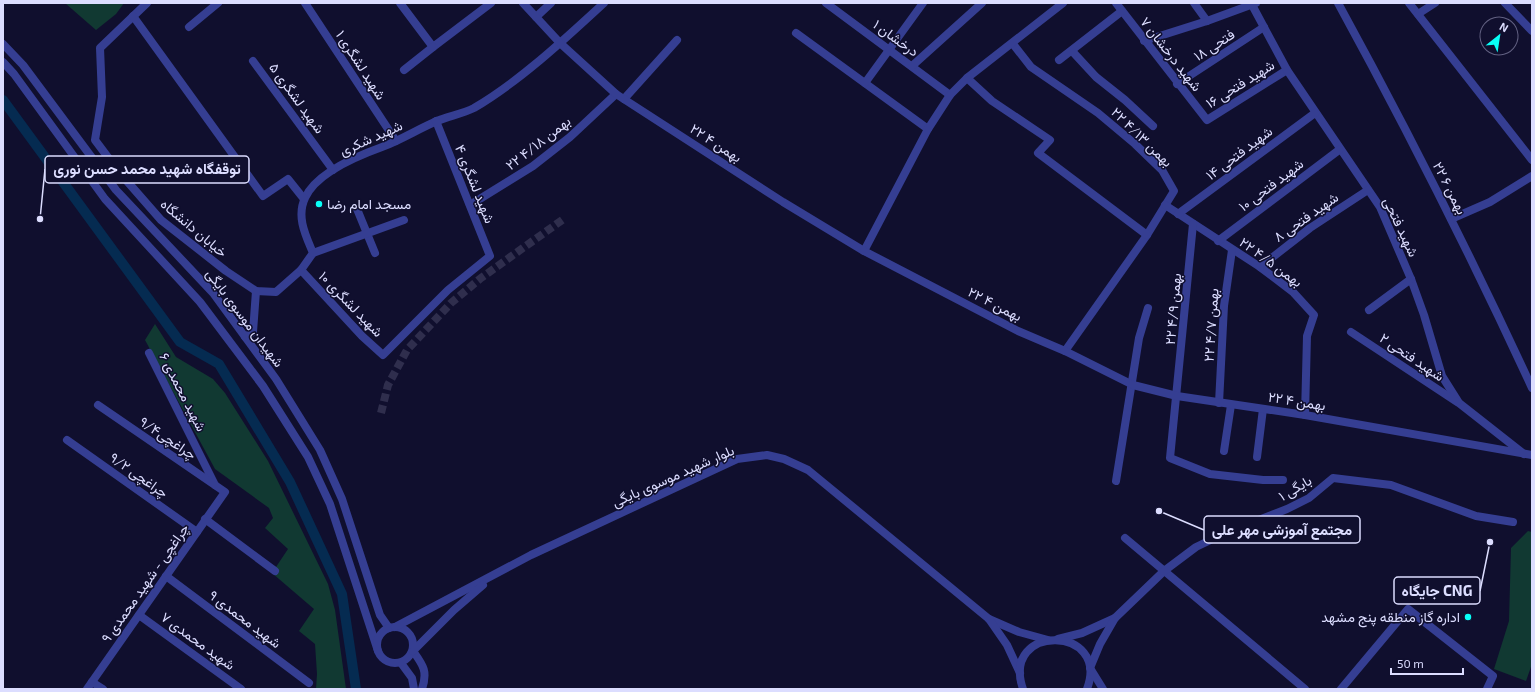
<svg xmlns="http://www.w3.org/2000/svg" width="1535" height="692" font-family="'Exo 2',Vazirmatn,sans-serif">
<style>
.green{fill:#113932}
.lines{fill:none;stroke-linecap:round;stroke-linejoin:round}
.canal{stroke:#052b51;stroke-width:10}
.minor-tunnel{stroke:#2f2e4d;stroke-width:8;stroke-dasharray:8 4;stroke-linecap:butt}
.minor{stroke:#353e92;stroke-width:8}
.tertiary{stroke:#353e92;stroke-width:8}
.poi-dot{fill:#08fff7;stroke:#100f2e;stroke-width:1.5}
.labels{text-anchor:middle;stroke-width:3;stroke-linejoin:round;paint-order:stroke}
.street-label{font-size:14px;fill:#dcddff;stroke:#100f2e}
.poi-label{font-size:14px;fill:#dcddff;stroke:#100f2e;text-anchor:start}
.leader{fill:none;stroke:#dcddff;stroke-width:1.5}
.callout-dot{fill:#dcddff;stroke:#100f2e;stroke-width:1.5}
.callout{fill:#100f2e;stroke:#dcddff;stroke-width:1.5}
.callout-label{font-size:15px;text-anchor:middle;font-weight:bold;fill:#dcddff}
</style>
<rect width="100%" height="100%" fill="#100f2e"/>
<!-- green -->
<g class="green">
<polygon points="65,3 124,3 116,14 96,30"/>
<polygon points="155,324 176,357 213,379 225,393 268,461 328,584 335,610 346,689 316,689 317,674 315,644 299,631 314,609 272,573 288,549 265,528 273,518 269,508 215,469 145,340"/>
<polygon points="1528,531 1532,532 1532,664 1526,681 1494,669 1509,621 1511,548"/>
</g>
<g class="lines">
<!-- canal -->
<polyline class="canal" points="3,100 180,342 219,364 290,482 342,594 356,689"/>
<!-- minor-tunnel -->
<polyline class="minor-tunnel" points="381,413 388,385 407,350 451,303 481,278 565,218"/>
<!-- minor -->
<g class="minor">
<path d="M147,3L100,48L102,97L95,140L119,172L161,220L226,271L256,291L276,292L301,270L313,253C306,236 296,217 305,198C316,173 357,156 382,147C401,140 418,129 437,121C449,116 462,114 474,108C520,81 565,39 604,3"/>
<polyline points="305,3 396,141"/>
<polyline points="400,3 433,47 491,3"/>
<polyline points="826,3 950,95"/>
<polyline points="1116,3 1207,120 1287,70"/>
<polyline points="1194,3 1207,21"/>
<polyline points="1251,3 1287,70 1380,207 1411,279 1424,315 1442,376 1459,403 1524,454"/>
<path d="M1338,3C1407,129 1472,258 1532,388"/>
<polyline points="1409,3 1532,160"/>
<polyline points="1505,3 1532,31"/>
<polyline points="1418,14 1435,3"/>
<polyline points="133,16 263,196 288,179 304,199"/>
<polyline points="536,17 551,3"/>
<polyline points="189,27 218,3"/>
<polyline points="796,33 928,129"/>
<polyline points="1144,41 1207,21 1256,3"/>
<polyline points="1013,44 1031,67 1098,113 1135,144 1162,170 1174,191 1147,235 1065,351"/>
<polyline points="1072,51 1096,77 1125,100 1153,126"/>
<polyline points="1059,60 1122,11"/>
<polyline points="253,61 333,170"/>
<polyline points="912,66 982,3"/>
<polyline points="404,70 433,47"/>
<polyline points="967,78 992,101 1050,140 1038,153 1147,235"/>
<polyline points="865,83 923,3"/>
<polyline points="1177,84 1264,27"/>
<polyline points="624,99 677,40"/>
<polyline points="470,205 533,166 570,137 616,94"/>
<polyline points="1165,205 1260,267 1293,292 1314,315 1307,336 1305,415"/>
<polyline points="357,209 375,253"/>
<polyline points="1178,214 1315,113"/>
<polyline points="1451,219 1490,202 1532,176"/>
<polyline points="1193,224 1170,458 1210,474 1263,480 1283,480"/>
<polyline points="1218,241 1339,150"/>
<polyline points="864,251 928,129 950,95 967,78 1063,3"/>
<polyline points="313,253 404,220"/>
<polyline points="1260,267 1310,228 1368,190"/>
<polyline points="301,270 362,336 383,355 448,290 490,256 436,121"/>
<polyline points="1369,310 1411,279"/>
<polyline points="1351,332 1457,402"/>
<polyline points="245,337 253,332 256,291"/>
<polyline points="149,353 215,485"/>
<polyline points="1219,403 1224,306 1232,250"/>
<polyline points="67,440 197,532"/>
<polyline points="1224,451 1231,405"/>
<polyline points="1257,457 1263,409"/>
<polyline points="1116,481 1139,338 1148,308"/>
<polyline points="205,519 275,571"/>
<polyline points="1125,538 1305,689"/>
<polyline points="166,576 309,683"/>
<polyline points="139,615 241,689"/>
<path d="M413,651C423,665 428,671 422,689"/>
<polyline points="401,663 412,678 414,689"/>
<polyline points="92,682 103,689"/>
<polyline points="87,689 225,492 98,405"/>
<polyline points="1341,689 1408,609 1493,676 1487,689"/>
</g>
<!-- tertiary -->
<g class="tertiary">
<polyline points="523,3 560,43 616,94 783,202 864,251 1018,331 1065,351 1133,385 1177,396 1305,415 1532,455"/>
<polyline points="3,44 23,65 116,190 213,293 276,379 320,450 342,499 380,615 389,628"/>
<polyline points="3,62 14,74 105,199 200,302 263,386 308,457 330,504 378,651"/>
<polyline points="989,619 1019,632 1048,640"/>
<circle cx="395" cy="645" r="18"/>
<polyline points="395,627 531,555 737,459 767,455 784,459 808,470 989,619 1007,645 1020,673"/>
<polyline points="1058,639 1082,633 1115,618"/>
<polyline points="413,651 454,610 483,585"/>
<path d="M1023,689C1000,623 1111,625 1087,689"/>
<polyline points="1103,689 1090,668 1100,644 1115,618 1164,571 1196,547 1223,534 1287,509 1309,498 1333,478 1391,485 1476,516 1513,522"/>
</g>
</g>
<!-- markers -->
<g class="poi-dot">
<circle cx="319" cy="204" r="4"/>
<circle cx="1468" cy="617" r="4"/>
</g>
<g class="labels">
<!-- street labels -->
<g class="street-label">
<text transform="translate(896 38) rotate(36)" y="5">درخشان ۱</text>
<text transform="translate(1214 45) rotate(-33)" y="5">فتحی ۱۸</text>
<text transform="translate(1171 54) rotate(52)" y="5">شهید درخشان ۷</text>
<text transform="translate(361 65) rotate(57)" y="5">شهید لشگری ۱</text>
<text transform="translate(1240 84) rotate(-32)" y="5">شهید فتحی ۱۶</text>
<text transform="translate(297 98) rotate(54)" y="5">شهید لشگری ۵</text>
<text transform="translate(1142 137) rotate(44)" y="5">۲۲ بهمن ۴/۱۳</text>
<text transform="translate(371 138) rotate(-24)" y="5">شهید شکری</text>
<text transform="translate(538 143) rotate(-38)" y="5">۲۲ بهمن ۴/۱۸</text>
<text transform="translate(716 143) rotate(33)" y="5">۲۲ بهمن ۴</text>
<text transform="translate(1239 153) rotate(-37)" y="5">شهید فتحی ۱۴</text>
<text transform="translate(475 184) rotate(68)" y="5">شهید لشگری ۴</text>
<text transform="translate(1271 185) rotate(-37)" y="5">شهید فتحی ۱۰</text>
<text transform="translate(1450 188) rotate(63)" y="5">۲۲ بهمن ۶</text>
<text transform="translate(1306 217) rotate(-35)" y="5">شهید فتحی ۸</text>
<text transform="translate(1401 227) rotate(65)" y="5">شهید فتحی</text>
<text transform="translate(194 228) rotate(40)" y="5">خیابان دانشگاه</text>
<text transform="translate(1271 262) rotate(36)" y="5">۲۲ بهمن ۴/۵</text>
<text transform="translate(351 304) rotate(46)" y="5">شهید لشگری ۱۰</text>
<text transform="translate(995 304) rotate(27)" y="5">۲۲ بهمن ۴</text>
<text transform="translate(1173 309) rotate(-85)" y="5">۲۲ بهمن ۴/۹</text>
<text transform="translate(245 318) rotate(53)" y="5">شهیدان موسوی بایگی</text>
<text transform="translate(1211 325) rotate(-86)" y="5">۲۲ بهمن ۴/۷</text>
<text transform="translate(1412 357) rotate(34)" y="5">شهید فتحی ۲</text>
<text transform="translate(183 392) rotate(63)" y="5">شهید محمدی ۶</text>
<text transform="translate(1297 401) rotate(9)" y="5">۲۲ بهمن ۴</text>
<text transform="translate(168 438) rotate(34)" y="5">۹/۴چراغچی</text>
<text transform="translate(139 475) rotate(35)" y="5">۹/۲ چراغچی</text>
<text transform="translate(673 476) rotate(-24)" y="5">بلوار شهید موسوی بایگی</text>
<text transform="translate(1295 488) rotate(-31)" y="5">بایگی ۱</text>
<text transform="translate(145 583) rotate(-55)" y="5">۹ چراغچی - شهید محمدی</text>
<text transform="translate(245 619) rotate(37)" y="5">شهید محمدی ۹</text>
<text transform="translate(198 641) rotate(36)" y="5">شهید محمدی ۷</text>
</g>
<!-- poi labels -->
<g class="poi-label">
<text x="327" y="209">مسجد امام رضا</text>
<text x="1460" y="622" text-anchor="end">اداره گاز منطقه پنج مشهد</text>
</g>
</g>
<!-- callouts -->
<path class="leader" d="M40 219L45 169M1159 511L1204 530M1490 542L1480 591"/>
<g class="callout-dot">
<circle cx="40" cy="219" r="4"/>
<circle cx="1159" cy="511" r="4"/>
<circle cx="1490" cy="542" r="4"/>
</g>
<g class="callout">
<rect x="45" y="156" width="204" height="27" rx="4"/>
<rect x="1204" y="516" width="156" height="27" rx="4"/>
<rect x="1394" y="577" width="86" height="27" rx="4"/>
</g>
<g class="callout-label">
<text x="147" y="174">توقفگاه شهید محمد حسن نوری</text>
<text x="1282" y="535">مجتمع آموزشی مهر علی</text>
<text x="1437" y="596">جایگاه CNG</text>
</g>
<!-- border -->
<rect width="1535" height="692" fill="none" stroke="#dcddff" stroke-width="8"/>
<!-- north arrow -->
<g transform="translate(1499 36) rotate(30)"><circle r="19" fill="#100f2e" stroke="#626182"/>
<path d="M0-3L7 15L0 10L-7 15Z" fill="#08fff7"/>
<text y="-6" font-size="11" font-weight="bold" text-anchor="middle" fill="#dcddff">N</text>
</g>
<!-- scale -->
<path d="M1391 668v6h72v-6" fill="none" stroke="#dcddff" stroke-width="2"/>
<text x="1397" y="668" font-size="12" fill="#dcddff" stroke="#100f2e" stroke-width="3" paint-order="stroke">50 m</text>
</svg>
